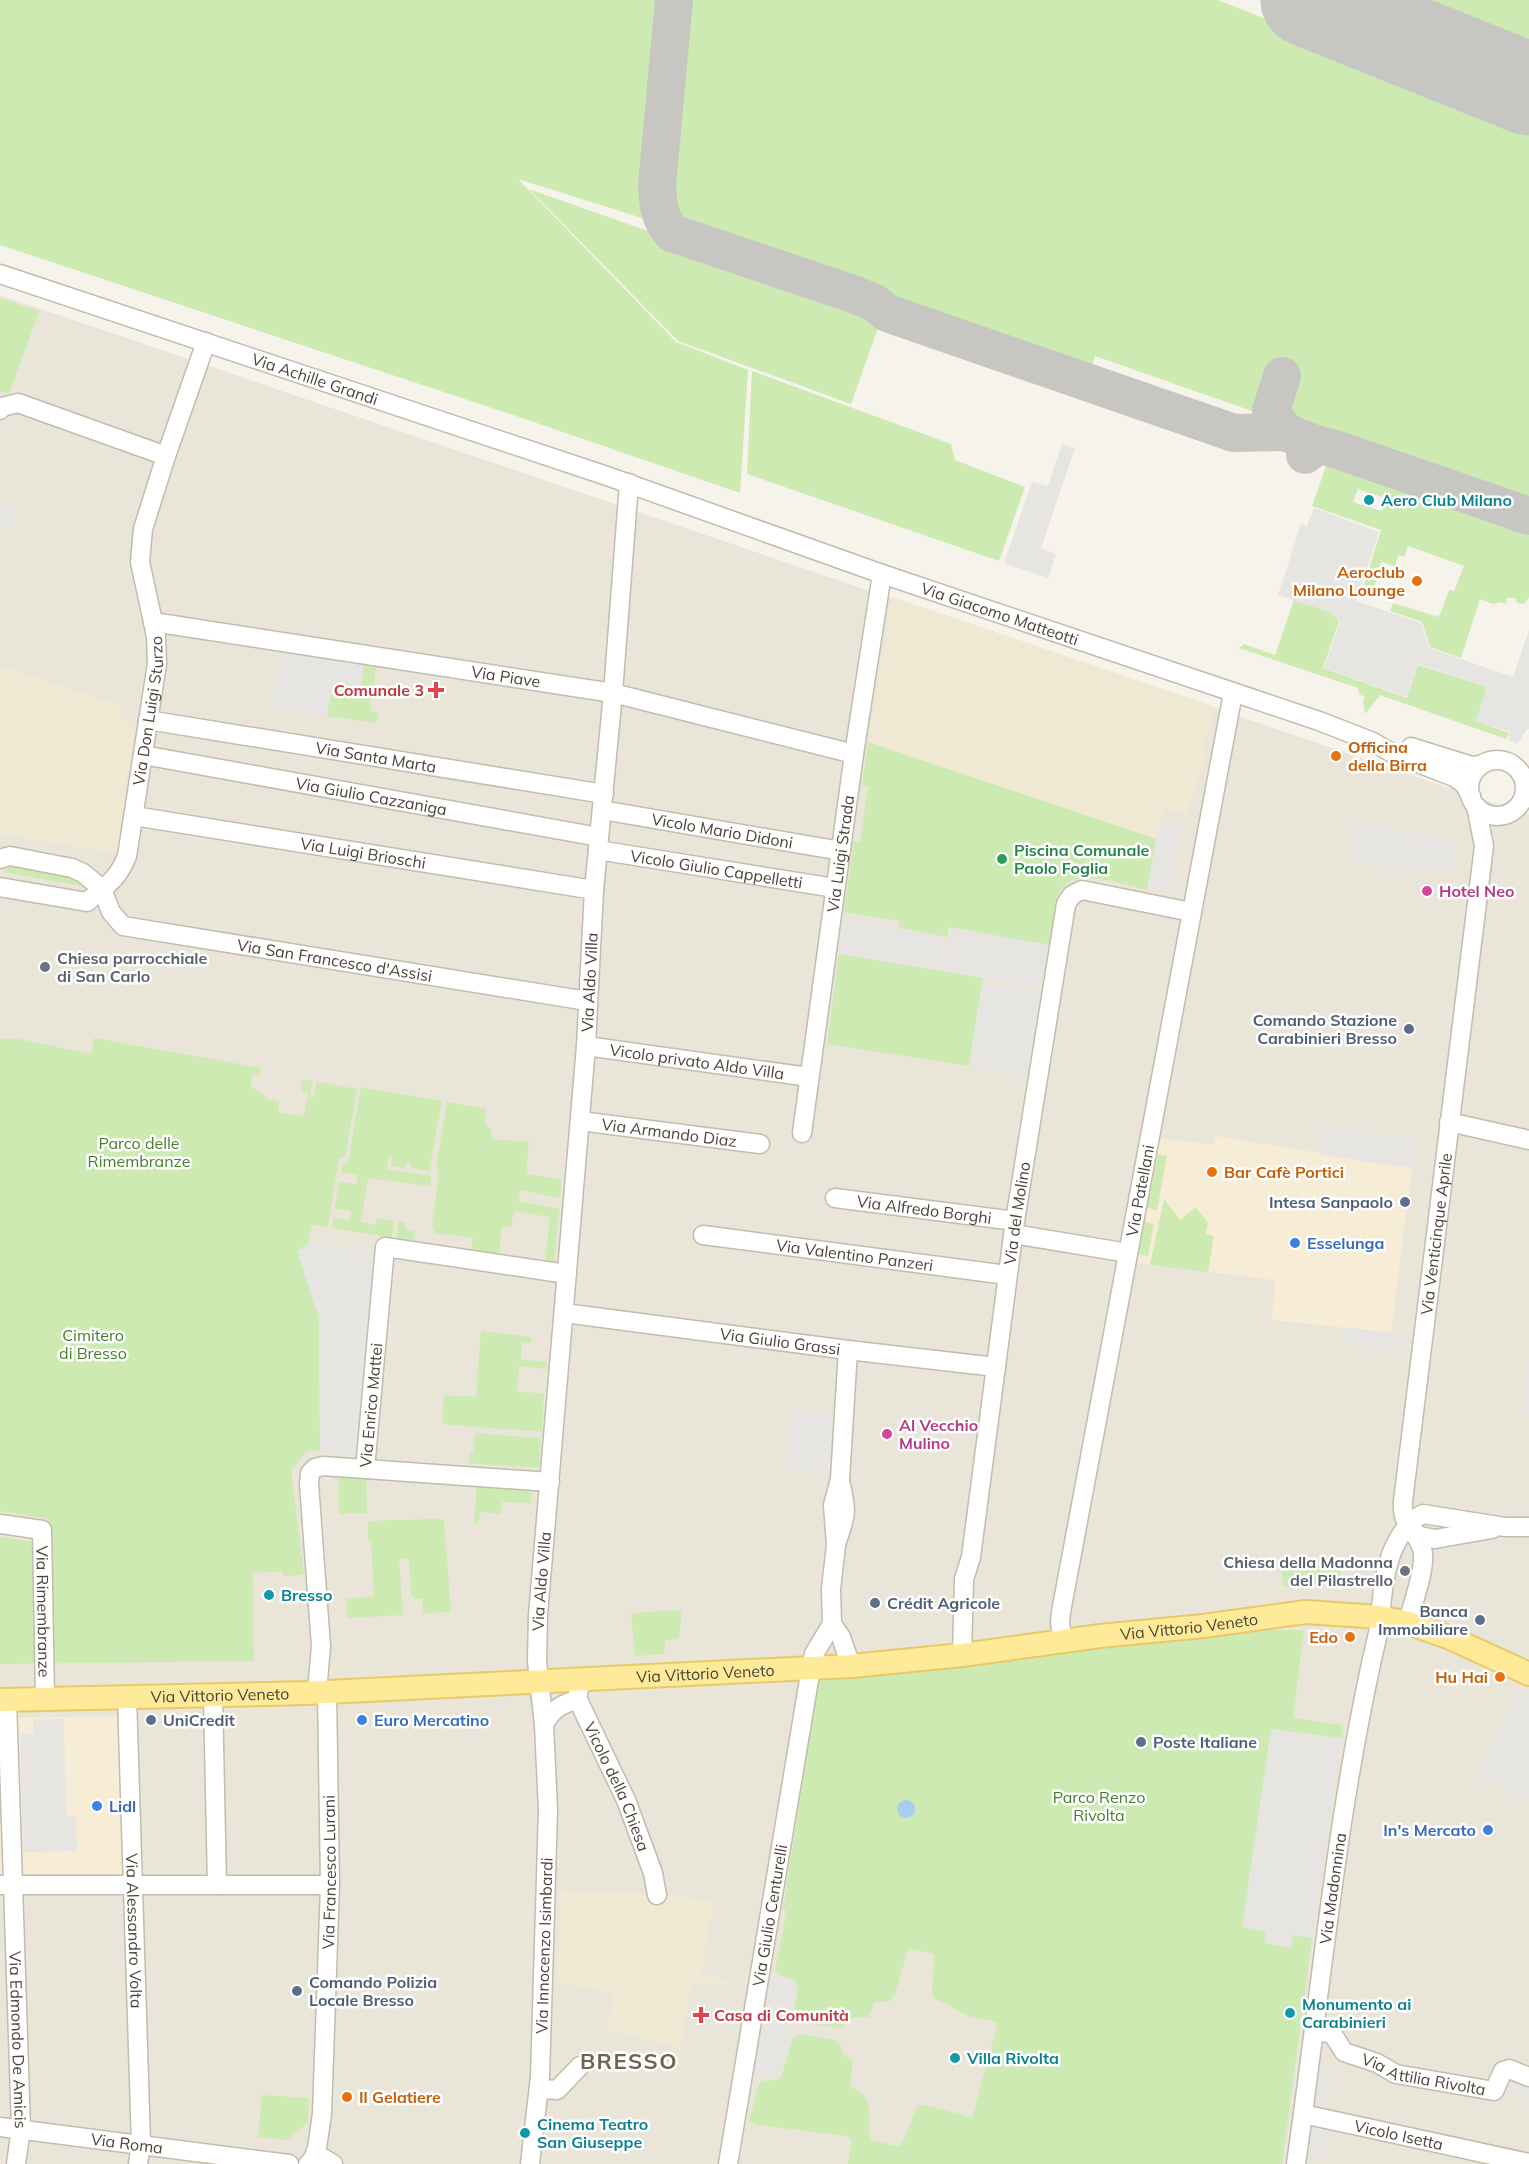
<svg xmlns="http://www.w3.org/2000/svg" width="1529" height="2164" font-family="Mulish,sans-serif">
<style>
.residential{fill:#eae5d9}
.commercial{fill:#f7ecd6}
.education{fill:#efe9d4}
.green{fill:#cdeab3;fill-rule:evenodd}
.parking{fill:#e7e5e2}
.water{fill:#a6cef3}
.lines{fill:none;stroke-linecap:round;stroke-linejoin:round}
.taxiway{stroke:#c8c6c2;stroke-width:38}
.runway{stroke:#c8c6c2;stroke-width:93}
.minor-casing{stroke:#c2bcad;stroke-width:21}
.major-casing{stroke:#e7ca67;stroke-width:26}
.minor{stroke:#fff;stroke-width:18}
.major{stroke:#ffea9a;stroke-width:22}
.culture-dot{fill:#0f9aa8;stroke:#fff;stroke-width:2}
.food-dot{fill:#e8710a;stroke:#fff;stroke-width:2}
.health-dot{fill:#e0444e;stroke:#fff;stroke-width:2}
.leisure-dot{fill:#2e9e5b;stroke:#fff;stroke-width:2}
.hotel-dot{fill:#d1479c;stroke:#fff;stroke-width:2}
.worship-dot{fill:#6b7280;stroke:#fff;stroke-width:2}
.service-dot{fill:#5c6f8a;stroke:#fff;stroke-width:2}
.shop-dot{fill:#3f7fe0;stroke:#fff;stroke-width:2}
.labels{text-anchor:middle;stroke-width:5;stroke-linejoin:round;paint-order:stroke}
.street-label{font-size:16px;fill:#4a4438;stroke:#fff}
.culture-label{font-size:16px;font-weight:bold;fill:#0d838f;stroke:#fff;text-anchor:start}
.food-label{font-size:16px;font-weight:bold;fill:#c56008;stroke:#fff;text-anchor:end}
.health-label{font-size:16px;font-weight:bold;fill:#be3a42;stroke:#fff;text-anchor:end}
.leisure-label{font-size:16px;font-weight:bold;fill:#27864d;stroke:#fff;text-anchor:start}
.hotel-label{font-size:16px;font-weight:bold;fill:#b23c85;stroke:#fff;text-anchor:start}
.worship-label{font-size:16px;font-weight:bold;fill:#5b616d;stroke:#fff;text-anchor:start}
.service-label{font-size:16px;font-weight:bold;fill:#4e5e75;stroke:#fff;text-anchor:start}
.park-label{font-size:16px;fill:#437f28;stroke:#fff}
.shop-label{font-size:16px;font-weight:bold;fill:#366cbe;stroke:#fff;text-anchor:start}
.district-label{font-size:22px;font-weight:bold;letter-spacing:1.5px;fill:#6d634f;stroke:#fff}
</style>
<rect width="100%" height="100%" fill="#f6f3eb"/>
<!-- residential -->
<polygon class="residential" points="0,295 1529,815 1529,2164 0,2164"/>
<!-- commercial -->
<g class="commercial">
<polygon points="1215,1136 1412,1168 1391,1333 1272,1320 1275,1280 1136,1263 1160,1138 1213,1145"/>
<polygon points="123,1716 128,1876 0,1880 0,1718"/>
</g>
<!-- education -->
<g class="education">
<polygon points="892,597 1216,707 1201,750 1207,753 1186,815 1166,808 1159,826 1156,839 868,742"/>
<polygon points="0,666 122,706 118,718 135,723 117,853 0,834"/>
<polygon points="560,1890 638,1893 713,1900 701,1975 726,1980 725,1987 692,1981 680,2047 608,2029 613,1993 557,1982"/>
</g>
<!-- green -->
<g class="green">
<polygon points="0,0 667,0 645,219 518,179 676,342 748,370 740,493 525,419 0,245"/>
<polygon points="680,0 1218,0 1529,124 1529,499 1267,410 1266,416 1095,356 1091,370 894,300 676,226 667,213 666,148"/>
<polygon points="1393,0 1529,0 1529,54"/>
<polygon points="529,189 883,314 851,404 678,341"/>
<polygon points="0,298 39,311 9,394 0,391"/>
<polygon points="752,371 951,444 955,460 1025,487 999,561 747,474"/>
<path d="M1327,463L1529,531V597L1524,604L1517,603L1515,598H1507L1506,604L1500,602L1493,604L1480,599L1461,658L1430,647L1422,622L1390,611L1393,603L1439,617L1449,590L1454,591L1464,566L1408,546L1404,557L1398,555L1395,566L1381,562L1374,588L1364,585L1381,530L1312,506ZM1358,489L1385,498L1381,511L1353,502Z"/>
<polygon points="1294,600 1331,612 1339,621 1323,668 1407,698 1418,665 1487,687 1476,721 1509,733 1506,739 1380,695 1365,714 1363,702 1365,697 1359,694 1358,688 1239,648 1244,644 1275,655"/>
<polygon points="364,662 376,665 373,696 369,700 372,712 379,713 376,723 327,716 330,695 341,696 343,682 361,685"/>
<path d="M868,742L1156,839L1147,890C1126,885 1074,867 1061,889C1053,902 1053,929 1051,945L949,927L947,937L899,928L900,921L844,912L854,841L860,842L868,786L862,785Z"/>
<polygon points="14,864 76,877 81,886 3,872"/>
<polygon points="839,954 983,978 969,1066 827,1044"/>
<polygon points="94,1038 261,1068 260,1076 252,1074 251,1086 270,1100 279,1101 278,1112 304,1116 308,1093 301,1091 302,1080 313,1081 310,1097 313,1098 317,1082 357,1089 345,1158 339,1158 328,1227 311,1225 309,1243 298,1252 319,1318 320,1450 306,1452 291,1471 304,1575 283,1576 283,1571 253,1573 254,1661 0,1664 0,1537 34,1542 48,1519 0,1511 0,1039 19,1039 91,1054"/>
<polygon points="361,1087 442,1101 429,1171 410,1168 411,1163 407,1162 405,1168 391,1166 392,1158 389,1157 386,1169 431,1176 430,1186 368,1178 361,1222 376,1225 377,1218 394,1221 392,1238 332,1228 334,1217 350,1220 351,1211 335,1208 339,1182 356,1184 357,1175 341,1173 343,1163 348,1163"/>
<polygon points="447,1102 486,1109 485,1124 492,1130 491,1139 529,1142 526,1174 562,1179 560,1198 520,1190 518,1201 559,1209 554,1262 545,1261 550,1217 514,1211 511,1227 502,1226 499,1254 471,1250 473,1238 435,1233 432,1227 439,1172 436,1167"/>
<polygon points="1158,1154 1167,1156 1157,1210 1147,1208"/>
<polygon points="1164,1199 1180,1220 1196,1207 1208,1223 1206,1234 1214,1236 1208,1272 1150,1265"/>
<polygon points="399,1222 405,1223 405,1229 415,1231 413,1242 396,1239"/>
<polygon points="1144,1222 1154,1224 1148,1256 1138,1254"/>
<polygon points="481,1331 531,1337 531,1343 522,1342 521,1359 547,1362 546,1369 519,1366 517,1392 544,1393 542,1432 442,1424 444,1395 476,1397"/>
<polygon points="475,1433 541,1438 539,1468 469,1463 470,1453 473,1453"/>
<polygon points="338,1475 366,1477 367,1513 339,1514"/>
<polygon points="477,1484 532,1487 531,1503 502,1502 501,1514 480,1512 479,1523 474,1523"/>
<polygon points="435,1519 444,1520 451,1612 423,1613 422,1599 416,1599 411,1595 409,1559 399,1559 403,1615 347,1618 346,1599 374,1596 371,1541 368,1541 368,1521"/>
<polygon points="1339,1563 1342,1580 1283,1587 1281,1571"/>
<polygon points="682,1610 679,1639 666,1640 664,1654 635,1656 631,1613"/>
<path d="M1264,1630H1304L1293,1718L1343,1725L1341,1738L1272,1729L1243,1927L1266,1931L1291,1947L1293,1935L1312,1938L1282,2164H848L852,2142L847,2136L758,2125L749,2122L758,2086L762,2081L777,2080L781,2077L793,2038L800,2034L839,2041L843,2054L853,2062L850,2085C854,2089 862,2093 865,2097C873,2110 867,2127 871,2140L899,2147L904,2140L917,2105H926L972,2118L998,2022L968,2016L933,1997C930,1980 936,1968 934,1954L912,1949L907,1952L896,1992L889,2002H874L869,2017L853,2018L840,2028L803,2022L795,2005L798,1987L795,1980L778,1975L775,1971L787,1911L783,1910L818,1680Z"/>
<polygon points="262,2095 309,2098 308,2122 287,2140 258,2137"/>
</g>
<!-- parking -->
<g class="parking">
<polygon points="1062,444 1075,448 1041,548 1056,554 1048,578 1004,563 1032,482 1048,486"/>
<polygon points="0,501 17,507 10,530 0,527"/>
<polygon points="1314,508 1379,532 1356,601 1421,623 1429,648 1513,677 1529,630 1529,729 1527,729 1517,744 1508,740 1510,732 1476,721 1487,687 1418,664 1407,697 1324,668 1340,621 1331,612 1278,595 1301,524 1307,526"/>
<polygon points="281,650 364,662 361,686 332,681 327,716 271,708"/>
<polygon points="1354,822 1458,842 1452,875 1397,864 1395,868 1347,859"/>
<polygon points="1167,824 1181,827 1170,894 1147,890 1159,826"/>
<polygon points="843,918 945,937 940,970 839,954"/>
<polygon points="950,929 1052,945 1045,989 943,971"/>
<polygon points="982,984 1044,994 1031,1077 969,1066"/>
<polygon points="1325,1126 1416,1139 1411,1168 1321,1155"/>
<polygon points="309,1243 374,1253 357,1456 320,1450 319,1318 297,1251"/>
<polygon points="1343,1327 1404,1334 1402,1349 1342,1342"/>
<polygon points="1529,1357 1529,1417 1521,1416"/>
<polygon points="790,1410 832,1412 829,1474 786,1471"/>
<polygon points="1518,1689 1529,1694 1529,1802 1477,1776"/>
<polygon points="64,1719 66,1816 76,1816 77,1851 23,1852 20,1734 33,1734 33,1720"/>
<polygon points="1271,1729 1341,1738 1312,1938 1293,1935 1291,1948 1265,1943 1266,1931 1242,1927"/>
<polygon points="772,1976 795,1983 781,2073 754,2076"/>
<polygon points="1319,2068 1335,2070 1326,2106 1314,2103"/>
<polygon points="1510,2079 1529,2088 1529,2100 1505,2089"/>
<polygon points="1312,2124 1330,2129 1324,2160 1306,2156"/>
</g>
<!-- water -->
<circle class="water" cx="906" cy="1809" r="9"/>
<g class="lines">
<!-- taxiway -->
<g class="taxiway">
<path d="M674,0L657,185C658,205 659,218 672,233L853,294L875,303L887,313L1234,433L1285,432L1318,445"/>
<polyline points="1282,376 1271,411 1285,432"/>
<polyline points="1305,455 1318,445 1332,448 1529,516"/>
</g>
<!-- runway -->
<polyline class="runway" points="1307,0 1529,89"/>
<defs>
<g id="minor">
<path id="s1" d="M0,274L607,476L882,574L1319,721L1373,742L1392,753L1454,777L1464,784L1471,796"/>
<polyline points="0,410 2,407 18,403 166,456"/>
<path id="s2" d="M153,622L613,693L854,754"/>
<path id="s3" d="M148,720L604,794"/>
<polyline points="1411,747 1472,766 1481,765"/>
<path id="s4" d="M143,755L599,837"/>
<circle cx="1497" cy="788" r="28"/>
<path id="s5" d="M602,810L841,851"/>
<path id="s6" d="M134,816L594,890"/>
<path id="s7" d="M598,850L835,888"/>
<path id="s8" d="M0,859L10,856L72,868L83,873L102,889L111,912L123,926L587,1001"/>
<path id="s9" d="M0,887L87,902C106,885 117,881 127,856L157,664L156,636L140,562L143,529L166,456L206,342"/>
<path id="s10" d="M586,1046L809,1077"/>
<path id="s11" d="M580,1121L760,1144"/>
<polyline points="1449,1122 1529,1140"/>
<path id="s12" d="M802,1133L854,754L882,574"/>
<path id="s13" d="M835,1198L1015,1221"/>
<polyline points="1013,1234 1128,1253"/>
<path id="s14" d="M703,1235L1007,1275"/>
<path id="s15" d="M564,1313L848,1350L996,1367"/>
<polyline points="848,1350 840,1479 833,1505 836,1545 831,1589 832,1624 841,1637 851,1666"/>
<path id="s16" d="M365,1469L385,1247L567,1274"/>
<path id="s17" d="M0,1524L42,1530L45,1699"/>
<polyline points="1409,1528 1420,1536 1435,1539 1492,1529"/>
<path d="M837,1541C847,1514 847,1509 840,1481"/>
<path id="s18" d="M1408,1623C1412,1604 1425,1572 1423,1553C1419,1530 1401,1530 1403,1501L1484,846L1476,806"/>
<path id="s19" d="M1063,1641L1060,1623L1061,1612L1233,693"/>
<path id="s20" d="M962,1655L964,1579L971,1557L1015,1221L1066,904L1072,895L1082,890L1191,912"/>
<path id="s21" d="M583,1679L578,1691V1700L626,1800L653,1873L657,1895"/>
<polyline points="317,1692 321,1646 309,1484 310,1473 315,1468 323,1466 550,1482"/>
<polyline points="213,1696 217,1885"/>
<path id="s22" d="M127,1697L141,2144L138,2164"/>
<path id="s23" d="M7,1700L21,2129L16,2164"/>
<path d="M544,1725C551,1710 562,1703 578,1700"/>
<polyline points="0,1885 330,1885"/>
<path id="s24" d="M1315,2032L1332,2033L1344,2052L1377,2063L1396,2074L1494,2091L1503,2071L1509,2069L1529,2077"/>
<polyline points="539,2089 557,2090 580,2066"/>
<path id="s25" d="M1303,2114L1529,2163"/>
<path id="s26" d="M0,2127L289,2164"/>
<path id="s27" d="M313,2159L317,2148L322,2114L330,1885L327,1692"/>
<polyline points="308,2164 313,2159 323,2158 333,2164"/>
<path id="s28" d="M530,2164L540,2077L548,1810L544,1725L537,1661L538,1615L586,1046L594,890L613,693L629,483"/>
<path id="s29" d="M728,2164L811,1668L814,1654L832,1624"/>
<path id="s30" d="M1296,2164C1320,1997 1335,1829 1371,1664C1373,1654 1376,1643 1378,1633C1382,1606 1382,1578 1392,1552C1398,1538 1408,1521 1423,1514L1505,1527H1529"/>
</g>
<g id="major">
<path id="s31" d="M0,1700L306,1693L851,1666L962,1655L1100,1636L1203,1626L1306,1612L1379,1617L1408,1623L1448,1637L1529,1674"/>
</g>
</defs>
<!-- minor casing -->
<use href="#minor" class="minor-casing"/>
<!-- major casing -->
<use href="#major" class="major-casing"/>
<!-- minor -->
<use href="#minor" class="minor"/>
<!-- major -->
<use href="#major" class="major"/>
</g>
<!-- markers -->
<g class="culture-dot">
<circle cx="1369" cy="500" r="6"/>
<circle cx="269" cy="1595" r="6"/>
<circle cx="1290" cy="2013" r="6"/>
<circle cx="955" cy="2058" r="6"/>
<circle cx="525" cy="2133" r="6"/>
</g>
<g class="food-dot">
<circle cx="1417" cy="581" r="6"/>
<circle cx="1336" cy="756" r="6"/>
<circle cx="1212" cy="1172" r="6"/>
<circle cx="1350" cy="1637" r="6"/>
<circle cx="1500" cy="1677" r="6"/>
<circle cx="347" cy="2097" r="6"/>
</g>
<g class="health-dot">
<path d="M433 681h6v6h6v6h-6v6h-6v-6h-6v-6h6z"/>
<path d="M698 2006h6v6h6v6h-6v6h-6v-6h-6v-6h6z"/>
</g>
<circle class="leisure-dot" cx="1002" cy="859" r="6"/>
<g class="hotel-dot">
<circle cx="1427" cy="891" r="6"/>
<circle cx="887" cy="1434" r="6"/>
</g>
<g class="worship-dot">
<circle cx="45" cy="967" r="6"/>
<circle cx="1405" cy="1571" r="6"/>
</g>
<g class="service-dot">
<circle cx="1409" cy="1029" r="6"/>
<circle cx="1405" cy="1202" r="6"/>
<circle cx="875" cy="1603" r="6"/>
<circle cx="1480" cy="1620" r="6"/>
<circle cx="151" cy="1720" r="6"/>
<circle cx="1141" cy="1742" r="6"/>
<circle cx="297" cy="1991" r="6"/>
</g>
<g class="shop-dot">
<circle cx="1295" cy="1243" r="6"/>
<circle cx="362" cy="1720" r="6"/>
<circle cx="97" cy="1806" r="6"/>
<circle cx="1488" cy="1830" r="6"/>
</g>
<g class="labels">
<!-- street labels -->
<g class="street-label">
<text dy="6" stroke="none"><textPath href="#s1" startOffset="332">Via Achille Grandi</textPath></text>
<text dy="6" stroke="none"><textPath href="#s1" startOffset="1056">Via Giacomo Matteotti</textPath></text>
<text dy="6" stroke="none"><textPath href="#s2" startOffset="357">Via Piave</textPath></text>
<text dy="6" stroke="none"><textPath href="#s9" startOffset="297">Via Don Luigi Sturzo</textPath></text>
<text dy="6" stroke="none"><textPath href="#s3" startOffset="231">Via Santa Marta</textPath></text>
<text dy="6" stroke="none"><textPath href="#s4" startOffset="232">Via Giulio Cazzaniga</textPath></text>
<text dy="6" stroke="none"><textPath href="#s5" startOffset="122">Vicolo Mario Didoni</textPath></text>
<text dy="6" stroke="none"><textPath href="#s6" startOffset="232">Via Luigi Brioschi</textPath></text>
<text dy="6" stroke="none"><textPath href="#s12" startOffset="282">Via Luigi Strada</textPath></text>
<text dy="6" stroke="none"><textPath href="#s7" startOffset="120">Vicolo Giulio Cappelletti</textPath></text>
<text dy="6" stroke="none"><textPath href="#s8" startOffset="368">Via San Francesco d'Assisi</textPath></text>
<text dy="6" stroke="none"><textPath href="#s28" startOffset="1185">Via Aldo Villa</textPath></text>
<text dy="6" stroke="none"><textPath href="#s10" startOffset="112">Vicolo privato Aldo Villa</textPath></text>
<text dy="6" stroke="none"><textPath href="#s11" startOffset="90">Via Armando Diaz</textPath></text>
<text dy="6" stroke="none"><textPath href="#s19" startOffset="458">Via Patellani</textPath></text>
<text dy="6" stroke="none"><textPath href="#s13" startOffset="90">Via Alfredo Borghi</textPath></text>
<text dy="6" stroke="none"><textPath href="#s20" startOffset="446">Via del Molino</textPath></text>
<text dy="6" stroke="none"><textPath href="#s18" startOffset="398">Via Venticinque Aprile</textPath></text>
<text dy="6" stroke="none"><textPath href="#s14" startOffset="153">Via Valentino Panzeri</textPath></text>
<text dy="6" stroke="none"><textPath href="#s15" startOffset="218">Via Giulio Grassi</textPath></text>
<text dy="6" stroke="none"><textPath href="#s16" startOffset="64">Via Enrico Mattei</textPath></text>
<text dy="6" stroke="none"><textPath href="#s28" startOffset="584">Via Aldo Villa</textPath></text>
<text dy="6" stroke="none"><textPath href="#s17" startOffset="124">Via Rimembranze</textPath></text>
<text dy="6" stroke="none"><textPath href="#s31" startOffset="1192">Via Vittorio Veneto</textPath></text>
<text dy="6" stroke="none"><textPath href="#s31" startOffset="706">Via Vittorio Veneto</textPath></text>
<text dy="6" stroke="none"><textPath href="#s31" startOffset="220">Via Vittorio Veneto</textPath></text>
<text dy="6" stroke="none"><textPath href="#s21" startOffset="117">Vicolo della Chiesa</textPath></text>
<text dy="6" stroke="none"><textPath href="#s27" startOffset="288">Via Francesco Lurani</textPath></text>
<text dy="6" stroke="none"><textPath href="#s30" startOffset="278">Via Madonnina</textPath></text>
<text dy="6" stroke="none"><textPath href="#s29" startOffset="252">Via Giulio Centurelli</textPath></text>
<text dy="6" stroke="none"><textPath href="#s22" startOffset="234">Via Alessandro Volta</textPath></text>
<text dy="6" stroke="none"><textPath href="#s28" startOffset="219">Via Innocenzo Isimbardi</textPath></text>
<text dy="6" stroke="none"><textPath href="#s23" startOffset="340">Via Edmondo De Amicis</textPath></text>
<text dy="6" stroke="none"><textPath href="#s24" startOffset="123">Via Attilia Rivolta</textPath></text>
<text dy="6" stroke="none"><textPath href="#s25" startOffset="98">Vicolo Isetta</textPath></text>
<text dy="6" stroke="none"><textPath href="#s26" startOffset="128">Via Roma</textPath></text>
</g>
<!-- culture labels -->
<g class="culture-label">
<text x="1381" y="506">Aero Club Milano</text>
<text x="281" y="1601">Bresso</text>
<text x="1302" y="2010">Monumento ai<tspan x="1302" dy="18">Carabinieri</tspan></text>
<text x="967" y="2064">Villa Rivolta</text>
<text x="537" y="2130">Cinema Teatro<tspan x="537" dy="18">San Giuseppe</tspan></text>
</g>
<!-- food labels -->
<g class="food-label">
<text x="1405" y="578">Aeroclub<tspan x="1405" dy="18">Milano Lounge</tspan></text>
<text x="1348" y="753" text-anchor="start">Officina<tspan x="1348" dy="18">della Birra</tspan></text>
<text x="1224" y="1178" text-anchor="start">Bar Cafè Portici</text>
<text x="1338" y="1643">Edo</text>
<text x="1488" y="1683">Hu Hai</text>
<text x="359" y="2103" text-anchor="start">Il Gelatiere</text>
</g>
<!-- health labels -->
<g class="health-label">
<text x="424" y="696">Comunale 3</text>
<text x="714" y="2021" text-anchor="start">Casa di Comunità</text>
</g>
<!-- leisure labels -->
<g class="leisure-label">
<text x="1014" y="856">Piscina Comunale<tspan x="1014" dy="18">Paolo Foglia</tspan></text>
</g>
<!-- hotel labels -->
<g class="hotel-label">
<text x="1439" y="897">Hotel Neo</text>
<text x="899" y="1431">Al Vecchio<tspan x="899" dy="18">Mulino</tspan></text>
</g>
<!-- worship labels -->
<g class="worship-label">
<text x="57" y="964">Chiesa parrocchiale<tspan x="57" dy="18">di San Carlo</tspan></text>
<text x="1393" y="1568" text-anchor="end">Chiesa della Madonna<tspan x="1393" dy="18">del Pilastrello</tspan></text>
</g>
<!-- service labels -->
<g class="service-label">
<text x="1397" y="1026" text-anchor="end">Comando Stazione<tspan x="1397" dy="18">Carabinieri Bresso</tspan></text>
<text x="1393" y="1208" text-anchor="end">Intesa Sanpaolo</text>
<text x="887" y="1609">Crédit Agricole</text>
<text x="1468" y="1617" text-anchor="end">Banca<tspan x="1468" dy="18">Immobiliare</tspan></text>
<text x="163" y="1726">UniCredit</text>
<text x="1153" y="1748">Poste Italiane</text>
<text x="309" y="1988">Comando Polizia<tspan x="309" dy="18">Locale Bresso</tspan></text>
</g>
<!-- park labels -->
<g class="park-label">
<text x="139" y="1149">Parco delle<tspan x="139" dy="18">Rimembranze</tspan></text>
<text x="93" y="1341">Cimitero<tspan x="93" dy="18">di Bresso</tspan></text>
<text x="1099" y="1803">Parco Renzo<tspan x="1099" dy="18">Rivolta</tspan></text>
</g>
<!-- shop labels -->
<g class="shop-label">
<text x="1307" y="1249">Esselunga</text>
<text x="374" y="1726">Euro Mercatino</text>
<text x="109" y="1812">Lidl</text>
<text x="1476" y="1836" text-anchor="end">In's Mercato</text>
</g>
<!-- district labels -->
<g class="district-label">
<text x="629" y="2069">BRESSO</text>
</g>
</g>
</svg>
